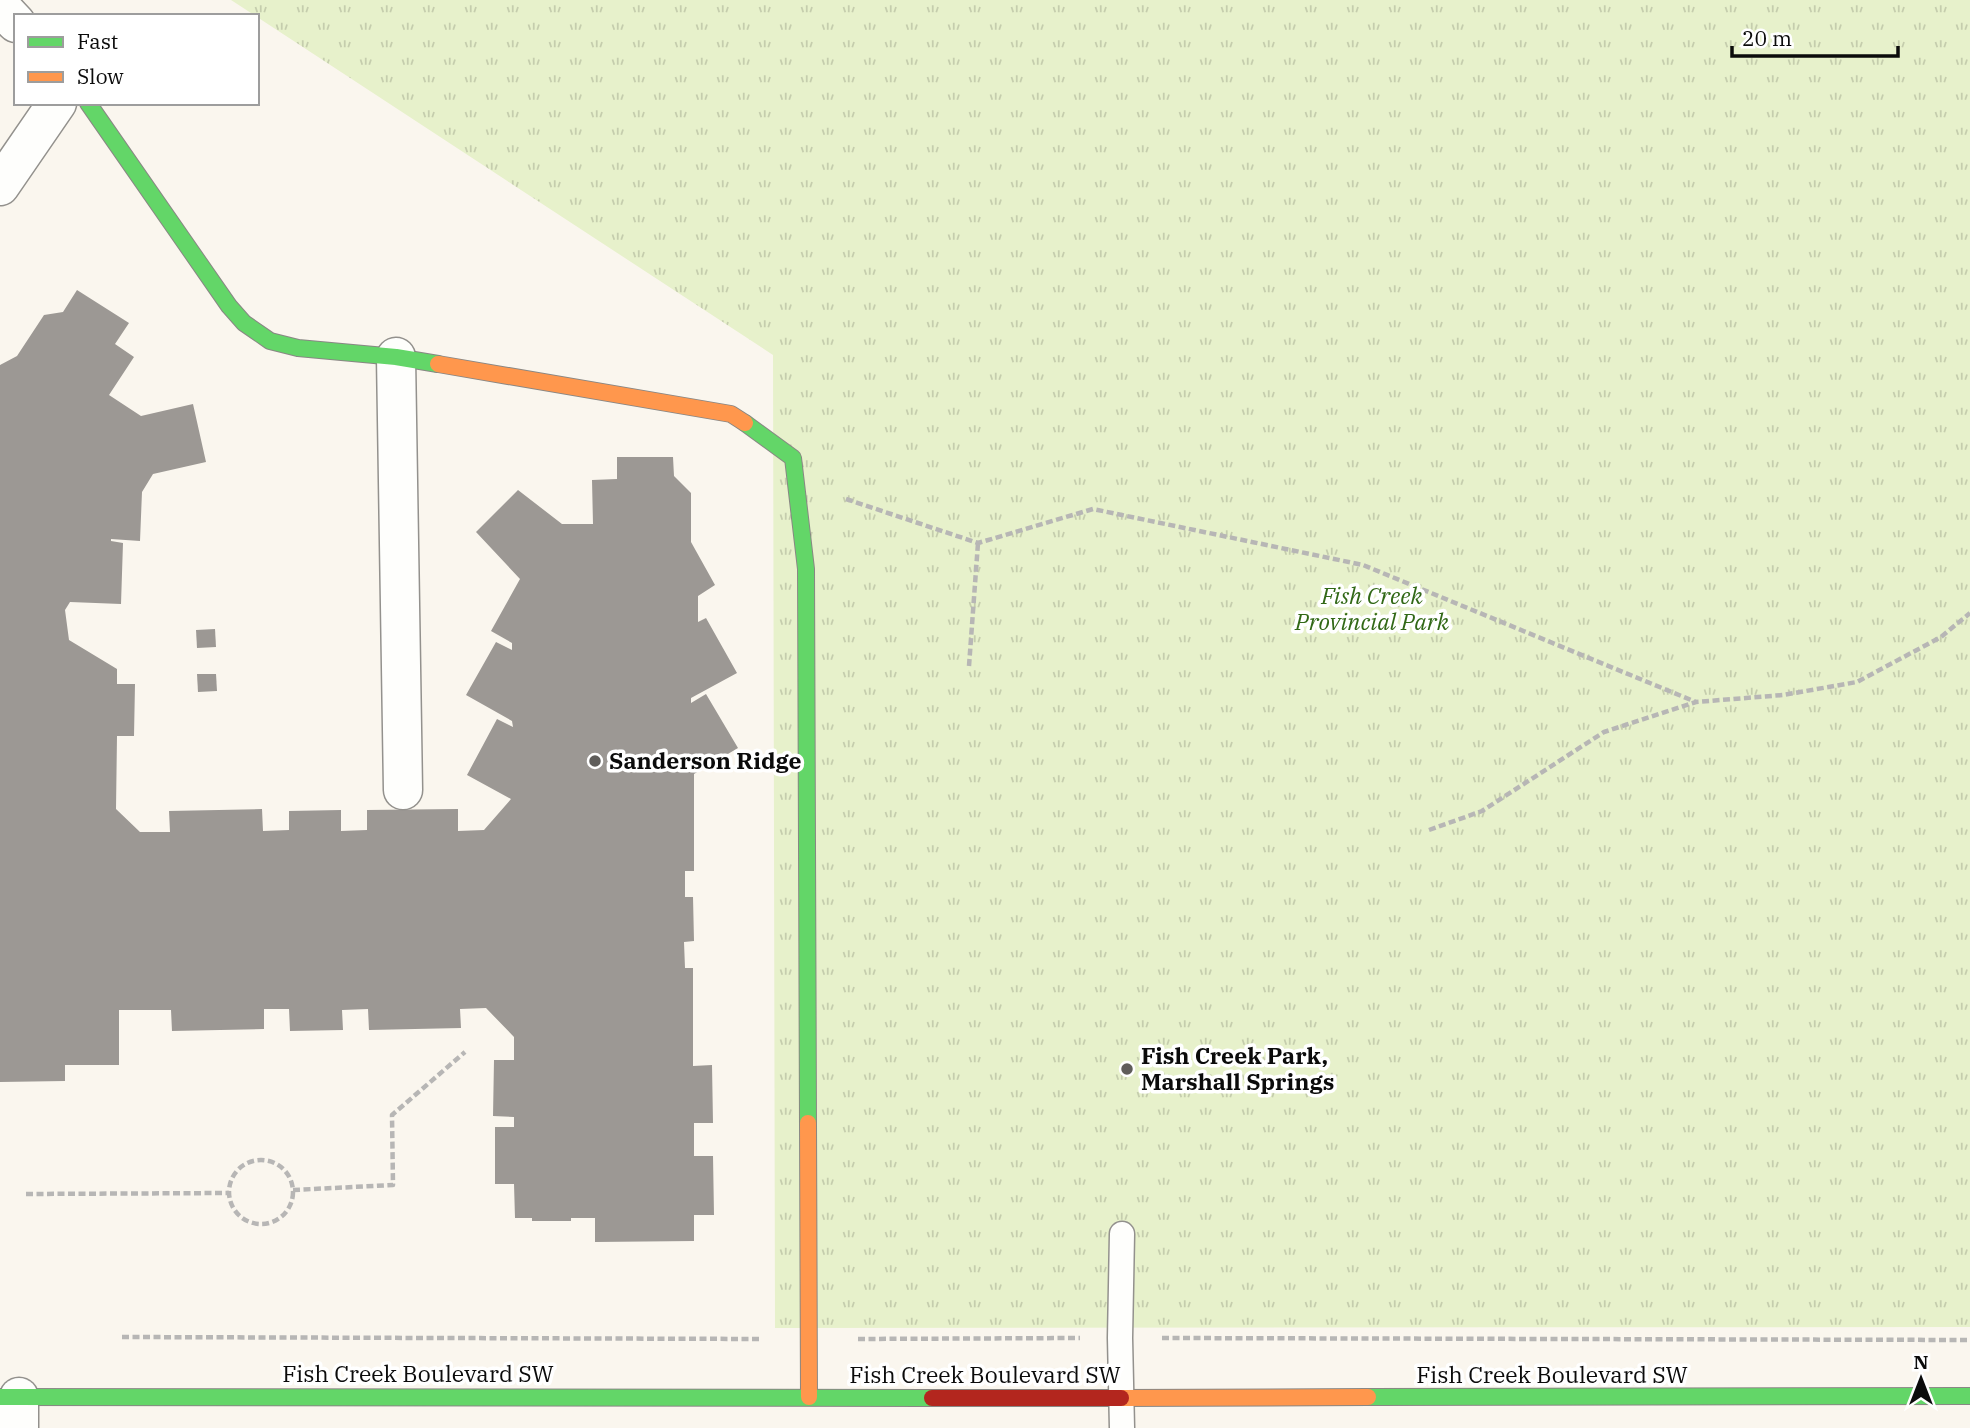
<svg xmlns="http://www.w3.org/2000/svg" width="1970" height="1428" font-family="'IBM Plex Serif',serif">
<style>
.park{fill:url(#park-tufts)}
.building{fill:#9c9894}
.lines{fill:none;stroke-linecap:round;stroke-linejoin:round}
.lane-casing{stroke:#93918d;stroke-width:27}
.street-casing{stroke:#93918d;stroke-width:41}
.fast-casing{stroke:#898784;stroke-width:18}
.slow-casing{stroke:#898784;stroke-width:18}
.jam-casing{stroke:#898784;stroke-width:18}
.path{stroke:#b7b6b5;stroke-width:4.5;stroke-dasharray:7 3.5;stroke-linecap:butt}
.lane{stroke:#fefefc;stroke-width:24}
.street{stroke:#fefefc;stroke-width:38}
.fast{stroke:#63d668;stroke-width:16}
.slow{stroke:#ff974d;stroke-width:16}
.jam{stroke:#b3261e;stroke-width:16}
.poi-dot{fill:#5f5d5a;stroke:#fff;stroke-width:2.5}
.labels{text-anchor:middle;stroke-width:7;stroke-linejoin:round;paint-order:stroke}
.park-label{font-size:23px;font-style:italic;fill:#316816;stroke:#fff}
.poi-label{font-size:23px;font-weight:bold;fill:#0b0b0b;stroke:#fff;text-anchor:start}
.street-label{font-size:23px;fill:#0b0b0b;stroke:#fff}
</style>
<defs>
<pattern id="park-tufts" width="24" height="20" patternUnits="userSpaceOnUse" patternTransform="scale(1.75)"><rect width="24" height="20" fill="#e7f1cb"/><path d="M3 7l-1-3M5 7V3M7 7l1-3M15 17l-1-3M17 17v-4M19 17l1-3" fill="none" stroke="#c5cdad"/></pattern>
</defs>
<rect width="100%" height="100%" fill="#faf6ee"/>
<!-- park -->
<polygon class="park" points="231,0 1970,0 1970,1327 775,1328 773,355"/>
<!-- building -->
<g class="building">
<polygon points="77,290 129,323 115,344 134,357 109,395 141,416 193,404 206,462 153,474 142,492 140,541 111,539 111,541 123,543 121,604 70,602 65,610 69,640 117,669 117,684 135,684 134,736 117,736 116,809 140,832 170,832 169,811 262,809 263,831 289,830 289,811 341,810 341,831 367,830 367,810 458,809 458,831 484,830 511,799 467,775 497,719 513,727 512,721 466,695 496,642 512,650 512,643 491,631 520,579 476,532 518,490 562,524 593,524 592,480 617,479 617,457 673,457 674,476 691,493 691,542 715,585 698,596 698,622 706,618 737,673 691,698 691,703 706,694 738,748 694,774 694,871 685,871 685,897 693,897 694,941 684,942 685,968 693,968 693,1066 712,1065 713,1123 694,1123 694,1156 713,1156 714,1215 694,1215 694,1241 595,1242 595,1218 571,1218 571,1221 532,1221 532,1218 515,1218 514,1184 495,1184 495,1127 514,1127 514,1117 493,1116 494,1060 514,1060 514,1037 486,1008 460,1009 461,1028 369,1030 368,1009 342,1010 343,1030 290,1031 289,1009 264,1009 264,1029 172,1031 171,1010 119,1010 119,1065 65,1065 65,1081 0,1082 0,365 17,356 44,315 63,312"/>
<polygon points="215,629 216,647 197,648 196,630"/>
<polygon points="197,674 216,674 217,691 198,692"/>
</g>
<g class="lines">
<defs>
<polyline id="lane" points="1122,1428 1120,1338 1122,1234"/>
<g id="street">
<polyline points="0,6 16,23"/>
<polyline points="0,186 57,103"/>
<polyline points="396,357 403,790"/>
<polyline points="19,1397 19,1428"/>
</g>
<g id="fast">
<polyline points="88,103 229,306 244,323 270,341 298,348 396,357 438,364"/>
<polyline points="745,423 793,458 806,569 808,1123"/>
<polyline points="0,1397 932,1398"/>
<polyline points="1368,1397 1970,1396"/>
</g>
<g id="slow">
<polyline points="438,364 731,414 745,423"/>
<polyline points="808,1123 809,1397"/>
<polyline points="1121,1398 1368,1397"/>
</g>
<polyline id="jam" points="932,1398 1121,1398"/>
</defs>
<!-- lane casing -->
<use href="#lane" class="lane-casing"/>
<!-- street casing -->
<use href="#street" class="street-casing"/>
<!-- fast casing -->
<use href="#fast" class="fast-casing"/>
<!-- slow casing -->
<use href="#slow" class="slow-casing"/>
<!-- jam casing -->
<use href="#jam" class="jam-casing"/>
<!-- path -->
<g class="path">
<polyline points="846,499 978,543 1093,509 1363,565 1696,702"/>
<polyline points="969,666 978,543"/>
<polyline points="1429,830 1482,811 1604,732 1696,702 1783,695 1857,682 1941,637 1970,613"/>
<circle cx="261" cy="1192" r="32"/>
<polyline points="293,1190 393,1185 392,1115 465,1052"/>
<polyline points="26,1194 229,1193"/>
<polyline points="122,1337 762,1339"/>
<polyline points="1162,1338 1970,1340"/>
<polyline points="858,1339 1080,1338"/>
</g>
<!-- lane -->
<use href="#lane" class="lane"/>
<!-- street -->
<use href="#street" class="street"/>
<!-- fast -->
<use href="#fast" class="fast"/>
<!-- slow -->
<use href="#slow" class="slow"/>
<!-- jam -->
<use href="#jam" class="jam"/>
</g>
<!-- markers -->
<g class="poi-dot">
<circle cx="595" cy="761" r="7"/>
<circle cx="1127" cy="1069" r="7"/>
</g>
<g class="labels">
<!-- park labels -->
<g class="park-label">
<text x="1372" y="604">Fish Creek<tspan x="1372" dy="26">Provincial Park</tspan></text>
</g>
<!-- poi labels -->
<g class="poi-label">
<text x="609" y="769">Sanderson Ridge</text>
<text x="1141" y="1064">Fish Creek Park,<tspan x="1141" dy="26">Marshall Springs</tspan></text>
</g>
<!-- street labels -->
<g class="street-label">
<text x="418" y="1382">Fish Creek Boulevard SW</text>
<text x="985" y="1383">Fish Creek Boulevard SW</text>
<text x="1552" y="1383">Fish Creek Boulevard SW</text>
</g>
</g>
<!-- legend -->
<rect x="14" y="14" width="245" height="91" fill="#ffffff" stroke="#9d9d9d" stroke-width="2"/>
<rect x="28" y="37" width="35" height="10" fill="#63d668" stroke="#9d9d9d" stroke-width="2"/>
<text x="77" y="49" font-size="21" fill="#0b0b0b">Fast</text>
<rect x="28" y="72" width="35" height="10" fill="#ff974d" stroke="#9d9d9d" stroke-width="2"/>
<text x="77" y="84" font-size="21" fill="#0b0b0b">Slow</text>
<!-- north arrow -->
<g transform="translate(1921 1379)" stroke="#ffffff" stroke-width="5" paint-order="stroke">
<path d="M0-5L12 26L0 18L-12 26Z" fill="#0b0b0b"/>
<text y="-10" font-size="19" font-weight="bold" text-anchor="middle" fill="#0b0b0b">N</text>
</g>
<!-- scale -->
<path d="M1732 46v10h166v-10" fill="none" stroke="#0b0b0b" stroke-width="3.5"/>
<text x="1742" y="46" font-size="21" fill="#0b0b0b" stroke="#ffffff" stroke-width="5" paint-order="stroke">20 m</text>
</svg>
